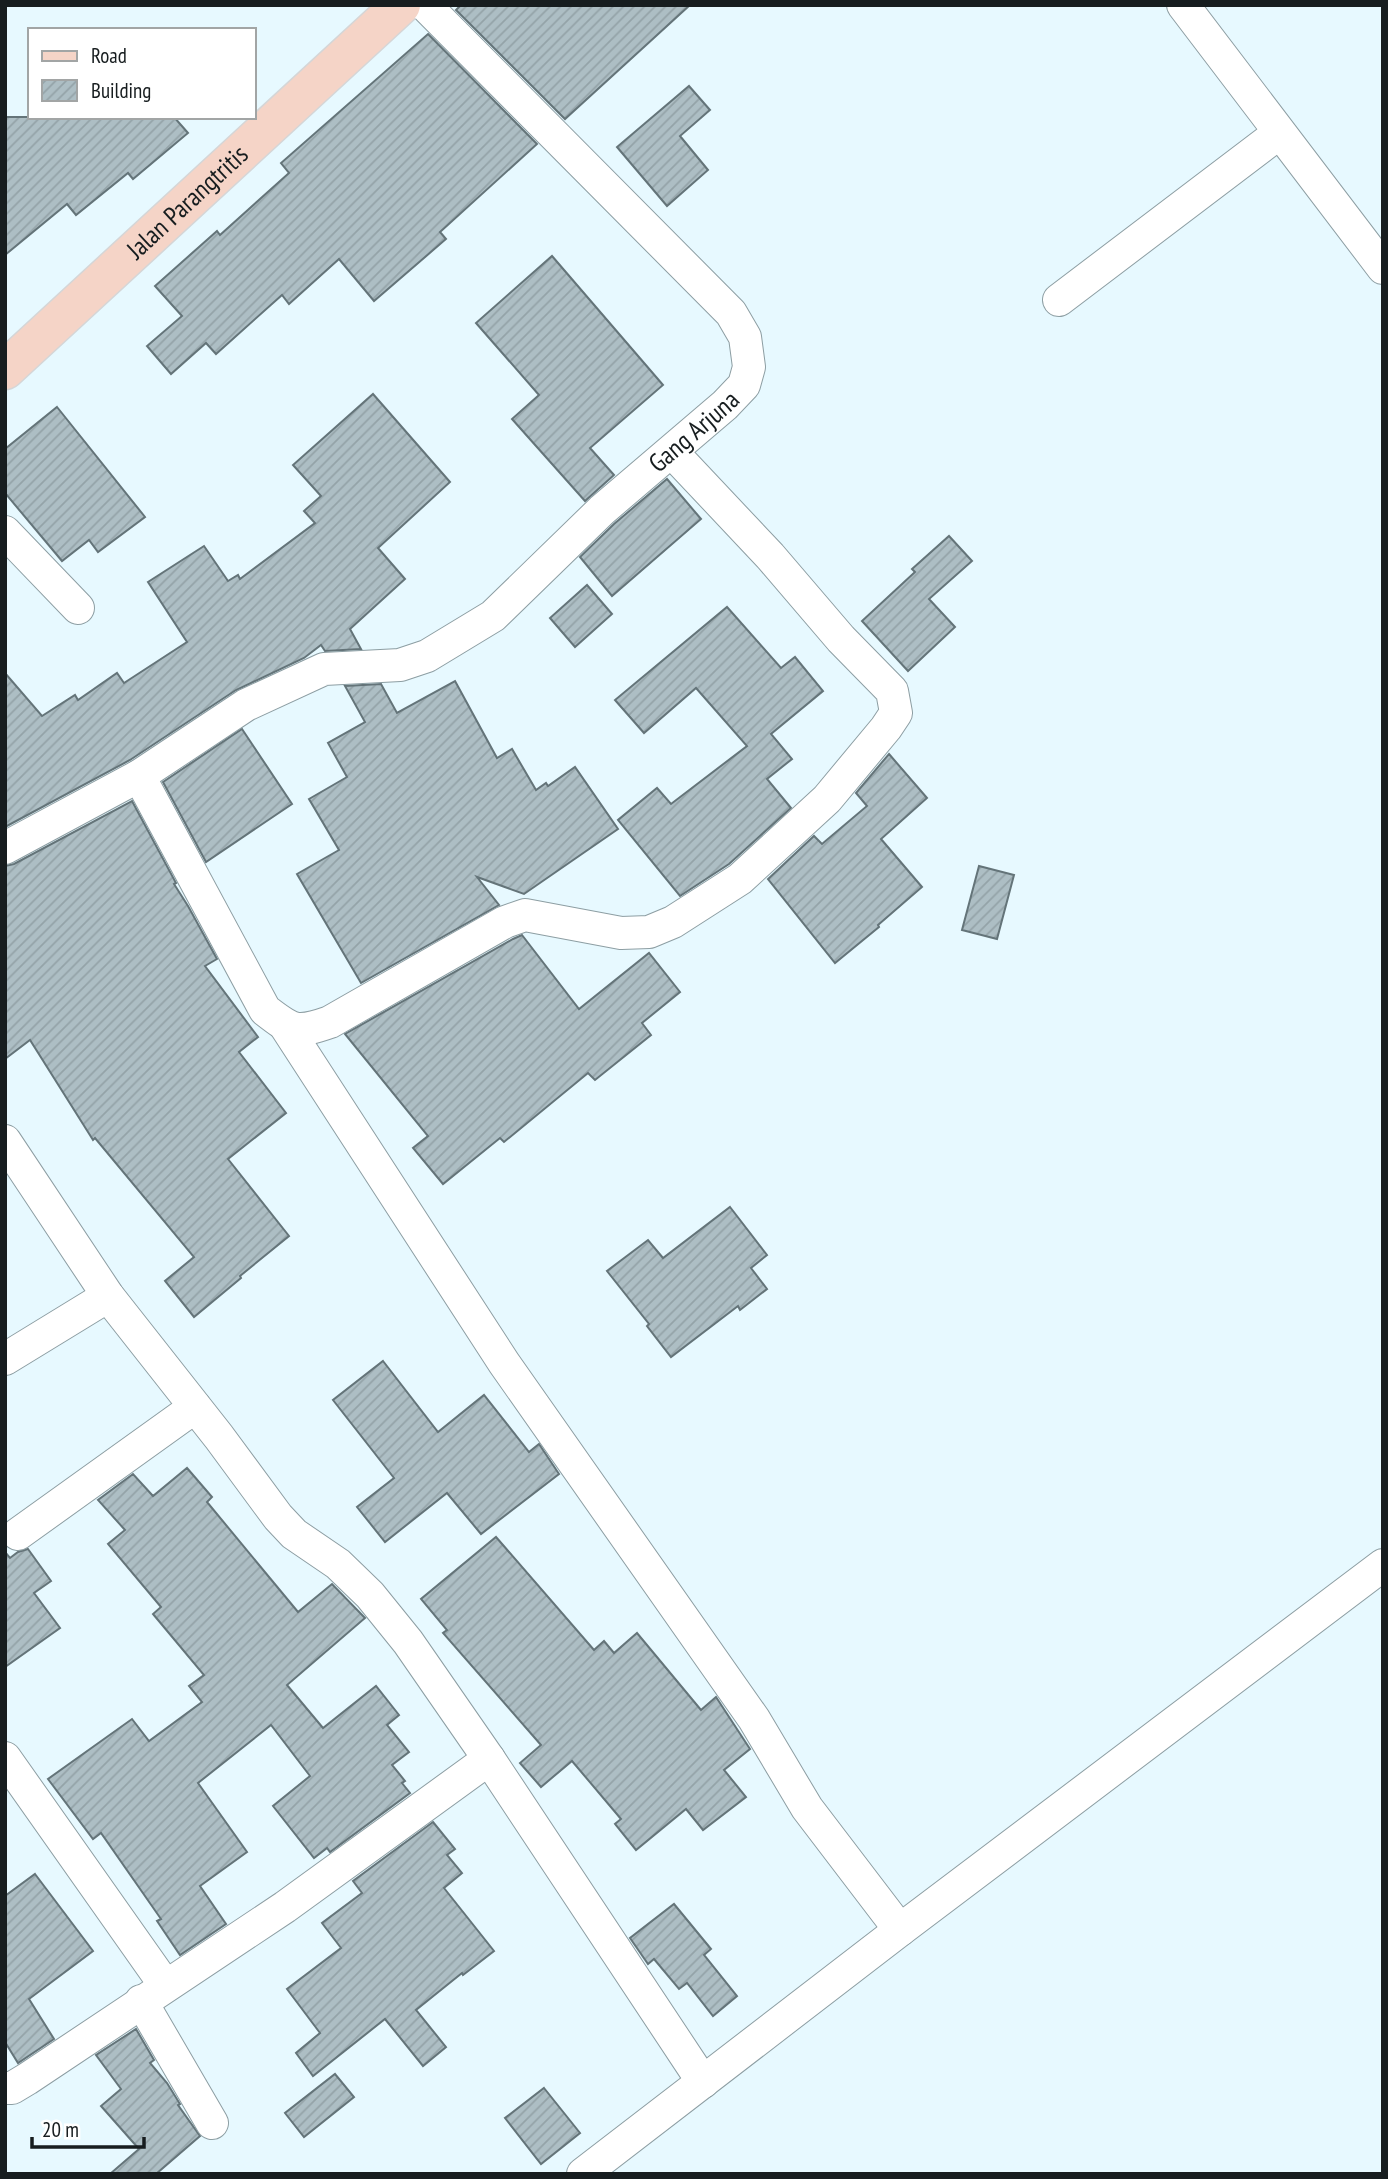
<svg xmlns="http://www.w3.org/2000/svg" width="1388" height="2179" font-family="'PT Sans Narrow',sans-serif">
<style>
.building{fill:url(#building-hatch);stroke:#647479;stroke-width:2}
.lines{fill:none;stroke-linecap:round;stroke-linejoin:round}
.minor-casing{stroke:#8d9ea3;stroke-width:34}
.primary-casing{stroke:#d5d6d7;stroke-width:41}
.minor{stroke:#fff;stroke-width:32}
.primary{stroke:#f5d4c7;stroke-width:38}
.labels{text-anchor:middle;stroke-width:5;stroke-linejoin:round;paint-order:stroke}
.street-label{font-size:26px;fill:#171d1f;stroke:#fff}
</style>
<defs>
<pattern id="building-hatch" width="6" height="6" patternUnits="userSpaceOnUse" patternTransform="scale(1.75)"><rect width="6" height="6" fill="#adbec4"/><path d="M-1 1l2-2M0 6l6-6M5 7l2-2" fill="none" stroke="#94a3a8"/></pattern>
</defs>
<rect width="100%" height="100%" fill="#e7f9ff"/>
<!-- building -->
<g class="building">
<polygon points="461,5 690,5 565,119 456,10"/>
<polygon points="428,34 537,144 440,232 446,239 374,301 339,259 289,304 282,295 216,354 206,343 171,374 147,346 182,316 155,286 217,231 220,235 289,173 281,163"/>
<polygon points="689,86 710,110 680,136 708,170 667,206 617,147"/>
<polygon points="5,117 174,117 188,133 133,179 128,173 76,215 67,204 5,255"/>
<polygon points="552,256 663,385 590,448 614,475 585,501 512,419 539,395 476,323"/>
<polygon points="373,394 450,482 378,548 405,579 350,629 361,649 325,651 321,645 304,658 236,690 130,760 5,827 5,673 42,716 75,695 78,700 117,673 124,683 187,642 148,582 204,546 228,581 238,575 240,579 315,523 304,511 321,496 293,465"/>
<polygon points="57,407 145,517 98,552 89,540 62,561 5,493 5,449"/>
<polygon points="667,479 701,519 612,596 580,557 614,524"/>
<polygon points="949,536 972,561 929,599 955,627 908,671 862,621 915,572 912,569"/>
<polygon points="587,585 612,614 575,647 550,618"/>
<polygon points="727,607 781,668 795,657 823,691 771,734 792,759 767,779 791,808 729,864 680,896 618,820 657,788 671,804 747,746 696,688 644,733 615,700"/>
<polygon points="455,681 497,758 512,749 536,790 546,783 548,786 575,767 618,829 524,894 477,877 499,905 361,983 297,874 339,850 309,799 347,777 328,743 365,722 345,686 381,684 397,713"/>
<polygon points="242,729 292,804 206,862 163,782"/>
<polygon points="889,754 927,798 881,839 922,887 878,925 879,927 835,963 768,879 814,836 822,844 867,806 856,793"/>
<polygon points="132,801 176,883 174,884 188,906 217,959 205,966 258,1037 239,1052 286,1113 228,1159 289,1236 240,1276 241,1278 194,1317 165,1281 194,1257 95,1138 93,1140 30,1040 5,1059 5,866 14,864"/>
<polygon points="979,866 1014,875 997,939 962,930"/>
<polygon points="522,935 579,1009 649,953 680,992 642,1023 651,1035 595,1080 588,1073 504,1142 500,1138 443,1184 413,1148 428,1136 345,1034 513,939"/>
<polygon points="730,1207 767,1255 751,1268 767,1289 740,1310 738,1306 671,1357 647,1326 649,1324 607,1271 648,1240 663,1258"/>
<polygon points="383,1361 438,1432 484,1395 529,1452 539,1444 559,1474 481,1534 447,1493 385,1542 357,1507 394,1478 333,1400"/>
<polygon points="187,1468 212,1497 207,1502 298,1612 332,1584 365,1618 287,1685 323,1728 376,1686 399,1715 387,1725 409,1752 392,1765 405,1781 402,1783 410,1793 330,1852 327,1848 314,1858 273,1806 310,1776 271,1725 198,1783 247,1852 200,1886 226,1924 180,1955 157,1921 161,1919 101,1833 93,1839 48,1779 132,1719 149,1741 202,1702 189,1686 204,1675 153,1614 161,1607 108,1544 125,1530 98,1500 133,1474 153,1496"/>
<polygon points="496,1537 594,1650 604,1641 614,1653 637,1633 701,1710 716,1697 750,1749 724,1770 746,1797 703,1830 686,1809 636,1850 615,1824 621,1819 572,1761 541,1787 520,1763 541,1745 443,1633 447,1630 421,1599"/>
<polygon points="28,1549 51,1581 34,1593 60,1628 5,1667 5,1552 10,1558 18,1552"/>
<polygon points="433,1822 455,1849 447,1855 462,1873 444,1888 494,1951 463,1975 462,1973 416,2010 446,2047 423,2066 385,2019 313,2076 296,2053 320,2033 287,1989 341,1948 322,1923 362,1893 353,1881"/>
<polygon points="35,1874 93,1951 29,1999 54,2039 18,2063 5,2042 5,1896"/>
<polygon points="674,1904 711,1949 704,1955 737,1996 713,2016 687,1983 679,1989 654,1959 648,1964 630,1938"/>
<polygon points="136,2029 154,2060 150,2063 167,2083 180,2104 178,2105 200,2136 156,2174 110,2174 139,2149 101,2106 121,2089 96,2055"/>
<polygon points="335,2074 354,2097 304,2137 285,2113"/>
<polygon points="544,2088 580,2133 541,2164 505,2118"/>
</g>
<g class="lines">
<defs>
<g id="minor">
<polyline points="1183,5 1383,268"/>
<polyline points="1059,300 1279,133"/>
<polyline points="5,532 78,608"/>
<path d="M139,776L265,1010C292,1031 296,1034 330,1022L505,922L525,915L621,933L649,932L673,922L740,879L827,799L886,728L896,713L892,691L841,639L770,556L672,452"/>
<path id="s1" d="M5,848L139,776L246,705L324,669L400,665L427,656L493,616L602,510L725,405L744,385L749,367L745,337L731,313L425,5"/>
<polyline points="286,1027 504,1363 754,1719 807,1808 900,1930"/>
<polyline points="5,1141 108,1296 219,1437 278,1517 294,1534 338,1564 370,1595 408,1642 489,1759 703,2082"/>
<polyline points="5,1359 108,1296"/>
<polyline points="18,1534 195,1407"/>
<polyline points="5,1758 165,1985"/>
<polyline points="141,2001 212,2123"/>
<polyline points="5,2088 12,2088 27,2079 285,1907 489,1759"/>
<polyline points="583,2174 900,1930 1383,1565"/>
</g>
<g id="primary">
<path id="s2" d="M5,370L401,5"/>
</g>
</defs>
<!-- minor casing -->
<use href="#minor" class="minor-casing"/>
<!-- primary casing -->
<use href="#primary" class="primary-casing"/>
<!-- minor -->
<use href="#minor" class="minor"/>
<!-- primary -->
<use href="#primary" class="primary"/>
</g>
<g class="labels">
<!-- street labels -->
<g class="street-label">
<text dy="9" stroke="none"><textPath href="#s2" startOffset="248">Jalan Parangtritis</textPath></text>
<text dy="9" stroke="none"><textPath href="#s1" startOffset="821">Gang Arjuna</textPath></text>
</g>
</g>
<!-- border -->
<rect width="1388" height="2179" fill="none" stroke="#171d1f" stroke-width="14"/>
<!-- legend -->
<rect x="28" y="28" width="228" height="91" fill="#ffffff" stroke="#a2a5a5" stroke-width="2"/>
<rect x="42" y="51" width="35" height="10" fill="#f5d4c7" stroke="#a2a5a5" stroke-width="2"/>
<text x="91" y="63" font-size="21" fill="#171d1f">Road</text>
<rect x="42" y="80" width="35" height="21" fill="url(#building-hatch)" stroke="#a2a5a5" stroke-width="2"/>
<text x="91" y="98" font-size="21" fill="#171d1f">Building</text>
<!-- scale -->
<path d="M32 2137v10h112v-10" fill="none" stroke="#171d1f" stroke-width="3.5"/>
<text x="42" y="2137" font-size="21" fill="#171d1f" stroke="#ffffff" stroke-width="5" paint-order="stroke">20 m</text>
</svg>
